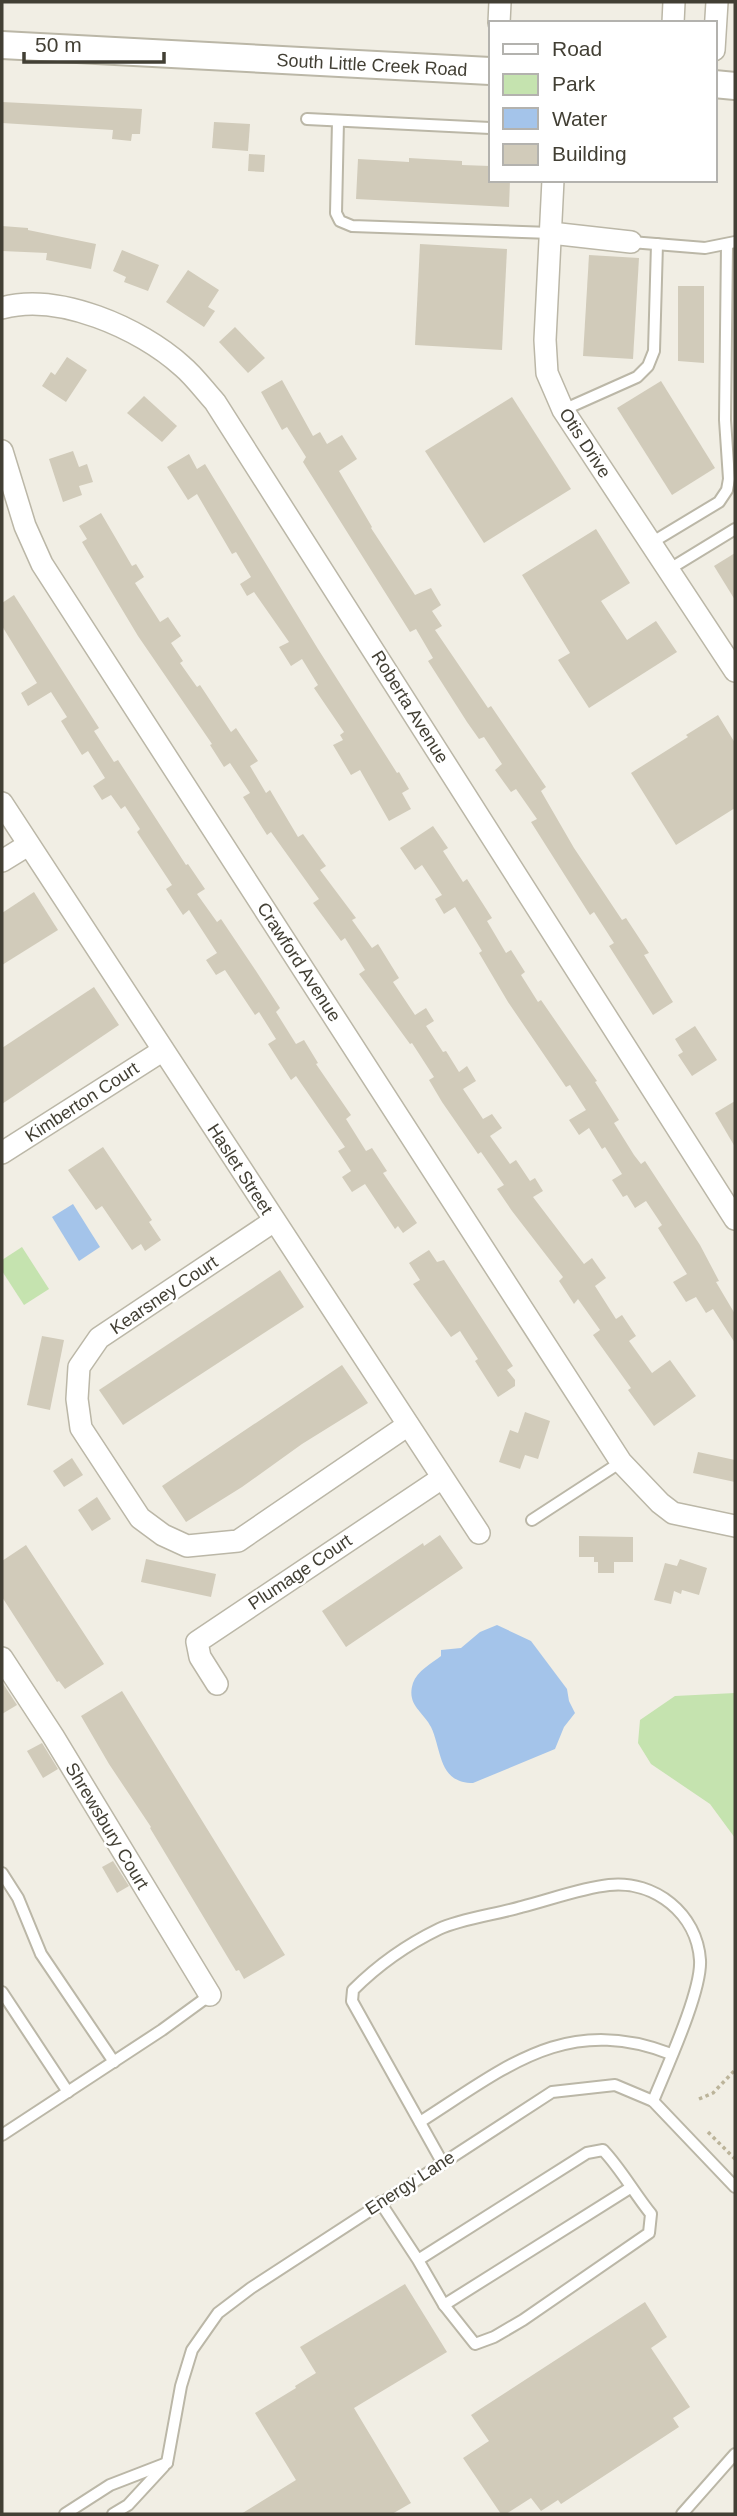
<svg xmlns="http://www.w3.org/2000/svg" width="737" height="2516" font-family="Arial,sans-serif">
<style>
.green{fill:#c5e3af}
.water{fill:#a4c4ea}
.building{fill:#d1cbba}
.lines{fill:none;stroke-linecap:round;stroke-linejoin:round}
.service-casing{stroke:#bbb7a7;stroke-width:14}
.minor-casing{stroke:#bbb7a7;stroke-width:24}
.tertiary-casing{stroke:#bbb7a7;stroke-width:30}
.path{stroke:#bcb49a;stroke-width:3.5;stroke-dasharray:3.5 3.5;stroke-linecap:butt}
.service{stroke:#fff;stroke-width:10}
.minor{stroke:#fff;stroke-width:21}
.tertiary{stroke:#fff;stroke-width:26}
.labels{text-anchor:middle;stroke-width:5;stroke-linejoin:round;paint-order:stroke}
.street-label{font-size:18px;fill:#423f34;stroke:#fff}
</style>
<rect width="100%" height="100%" fill="#f1eee4"/>
<!-- green -->
<g class="green">
<polygon points="22,1247 49,1289 24,1305 2,1271 2,1260"/>
<polygon points="735,1693 735,1838 710,1804 651,1764 638,1743 640,1720 675,1696"/>
</g>
<!-- water -->
<g class="water">
<polygon points="73,1204 100,1247 79,1261 52,1217"/>
<path d="M497,1625L531,1641L567,1689L569,1701L575,1713L564,1727L555,1749L473,1783C438,1783 442,1750 431,1727C423,1711 406,1705 413,1683C417,1671 432,1663 441,1656V1650L461,1648L480,1632Z"/>
</g>
<!-- building -->
<g class="building">
<polygon points="2,102 142,109 140,134 132,134 131,141 112,139 113,130 2,123"/>
<polygon points="214,122 250,124 248,151 212,148"/>
<polygon points="249,154 265,155 264,172 248,171"/>
<polygon points="409,158 462,161 462,165 490,166 490,180 510,180 509,207 356,199 358,159 409,162"/>
<polygon points="2,226 28,228 28,230 96,244 91,269 46,260 47,253 2,251"/>
<polygon points="420,244 507,249 502,350 415,345"/>
<polygon points="122,250 159,265 148,291 124,282 126,277 113,271"/>
<polygon points="589,255 639,258 633,359 583,356"/>
<polygon points="188,270 219,290 208,307 215,311 204,327 166,302"/>
<polygon points="678,286 704,286 704,363 678,361"/>
<polygon points="235,327 265,358 248,373 219,342"/>
<polygon points="67,357 87,370 66,402 42,386 51,372 55,375"/>
<polygon points="282,380 313,436 320,432 327,444 342,435 357,459 339,471 372,527 371,528 415,595 431,588 441,605 432,611 442,626 435,630 488,708 491,706 546,787 541,791 574,848 622,920 626,918 649,953 644,955 673,1002 653,1015 609,946 614,943 594,912 590,915 531,822 537,819 516,789 511,792 495,770 502,764 484,737 479,739 467,722 428,661 433,658 416,629 410,632 303,462 306,457 287,427 282,430 261,392"/>
<polygon points="661,381 715,468 672,495 617,408"/>
<polygon points="144,396 177,426 162,442 127,413"/>
<polygon points="512,397 571,489 484,543 425,451"/>
<polygon points="73,451 79,467 87,464 93,482 79,486 82,495 63,502 49,459"/>
<polygon points="189,454 197,469 205,464 318,649 397,773 399,772 409,789 402,793 411,809 389,821 360,770 351,775 333,745 343,740 340,735 344,732 314,688 318,685 302,659 291,666 279,647 289,642 254,592 247,596 240,584 251,577 236,552 232,554 197,494 188,500 167,467"/>
<polygon points="101,513 132,566 136,564 144,577 135,583 160,622 168,617 181,636 171,643 183,661 180,663 197,687 200,685 231,732 236,728 258,761 250,766 266,793 270,790 298,837 303,834 326,866 320,870 356,918 352,920 372,948 378,944 399,978 393,982 415,1015 426,1008 434,1021 426,1026 443,1052 446,1051 459,1072 467,1066 476,1081 463,1089 483,1119 492,1114 502,1128 490,1136 510,1164 516,1160 530,1181 535,1178 543,1191 533,1197 584,1264 592,1258 606,1278 595,1286 616,1319 622,1315 636,1336 629,1341 652,1373 670,1360 696,1396 654,1426 628,1390 631,1388 593,1335 600,1330 578,1299 574,1304 559,1281 563,1277 512,1211 497,1189 504,1185 481,1152 478,1154 442,1102 429,1080 434,1077 412,1043 410,1044 359,974 365,970 345,938 341,941 313,903 319,899 271,832 267,835 243,797 250,793 230,763 224,767 210,745 212,744 138,636 108,586 82,542 87,539 79,526"/>
<polygon points="596,529 630,583 601,601 627,640 656,621 677,652 589,708 558,660 570,653 522,575"/>
<polygon points="735,553 735,600 714,566"/>
<polygon points="14,595 99,728 94,731 114,762 118,760 186,865 188,864 205,889 197,894 217,922 221,919 256,971 280,1008 276,1012 296,1044 304,1040 318,1063 316,1064 351,1115 346,1119 366,1151 372,1148 387,1171 383,1173 417,1223 403,1233 398,1226 395,1229 365,1184 352,1192 342,1177 351,1171 338,1151 345,1147 296,1076 291,1080 268,1044 276,1039 259,1012 255,1015 225,970 216,975 206,960 217,953 189,910 183,915 166,889 172,885 137,832 140,829 125,806 121,809 111,795 102,800 93,786 105,778 88,751 82,755 61,721 67,717 51,692 28,706 21,693 37,683 2,626 2,603"/>
<polygon points="718,715 735,743 735,808 676,845 631,773 688,737 686,735"/>
<polygon points="433,826 448,848 443,851 463,882 467,879 492,918 487,921 506,953 511,950 525,972 521,975 538,1002 541,1000 597,1081 595,1082 619,1120 614,1123 634,1155 641,1164 645,1161 700,1245 719,1281 716,1282 735,1314 735,1343 713,1309 706,1313 696,1297 686,1302 673,1282 687,1274 658,1228 662,1225 646,1201 635,1208 627,1195 623,1197 612,1180 622,1174 605,1147 602,1149 589,1128 579,1135 569,1120 586,1110 570,1085 566,1087 508,1002 479,953 482,951 455,907 444,914 435,899 442,895 422,865 415,870 400,848"/>
<polygon points="34,892 58,930 2,965 2,913"/>
<polygon points="94,987 119,1025 2,1104 2,1048"/>
<polygon points="695,1026 717,1060 692,1076 678,1055 683,1052 675,1039"/>
<polygon points="735,1101 735,1147 715,1113"/>
<polygon points="103,1147 152,1220 149,1222 161,1240 145,1251 141,1244 132,1250 102,1206 96,1210 68,1170"/>
<polygon points="429,1250 437,1262 444,1260 513,1366 507,1370 515,1380 515,1386 498,1397 475,1361 478,1359 460,1331 451,1337 413,1284 420,1280 409,1263"/>
<polygon points="280,1270 304,1307 123,1425 99,1390"/>
<polygon points="42,1336 64,1340 50,1410 27,1405"/>
<polygon points="342,1365 368,1403 302,1444 242,1487 186,1522 162,1486"/>
<polygon points="525,1412 550,1421 538,1459 525,1455 520,1469 499,1462 510,1430 518,1433"/>
<polygon points="698,1452 735,1460 735,1482 693,1473"/>
<polygon points="72,1458 83,1475 64,1487 53,1471"/>
<polygon points="97,1497 111,1519 92,1531 78,1510"/>
<polygon points="440,1535 463,1568 346,1647 322,1611 423,1543 424,1546"/>
<polygon points="579,1536 633,1537 633,1562 614,1562 614,1573 598,1573 598,1562 594,1562 594,1557 579,1557"/>
<polygon points="26,1545 104,1664 65,1689 59,1681 57,1682 2,1597 2,1561"/>
<polygon points="146,1559 216,1574 211,1597 141,1582"/>
<polygon points="680,1559 707,1568 699,1595 682,1590 681,1594 674,1591 671,1604 654,1600 665,1563 677,1566"/>
<polygon points="2,1682 17,1705 2,1714"/>
<polygon points="122,1691 285,1955 244,1979 239,1970 236,1971 150,1828 151,1827 109,1764 81,1716"/>
<polygon points="42,1743 58,1769 43,1778 27,1751"/>
<polygon points="113,1861 129,1886 117,1893 102,1867"/>
<polygon points="405,2284 447,2352 354,2408 411,2503 392,2514 241,2514 296,2480 255,2413 296,2388 295,2386 316,2373 300,2347"/>
<polygon points="645,2302 667,2337 651,2348 690,2407 673,2418 679,2427 561,2504 558,2500 541,2511 531,2498 506,2514 501,2514 463,2458 489,2441 471,2415"/>
</g>
<g class="lines">
<defs>
<g id="service">
<polyline points="307,119 490,128"/>
<polyline points="338,121 336,213 340,221 352,226 551,233"/>
<polyline points="631,242 705,248 735,242"/>
<polyline points="563,410 637,377 648,366 654,351 657,244"/>
<polyline points="651,543 719,502 727,490 729,479 725,420 727,245"/>
<polyline points="668,570 735,529"/>
<polyline points="532,1520 621,1462"/>
<polyline points="2,1873 18,1898 41,1954 114,2062"/>
<polyline points="2,1992 68,2092"/>
<path d="M420,2122C505,2068 566,2013 671,2054"/>
<polyline points="2,2135 162,2030 210,1995"/>
<path d="M442,2162L352,2001L353,1990C377,1966 408,1944 439,1929C460,1919 498,1914 521,1907C549,1900 581,1888 609,1885C655,1880 697,1914 700,1960C702,1991 666,2069 653,2101"/>
<path d="M380,2202L418,2260L444,2305L475,2344L494,2337L523,2320L649,2233L651,2214C634,2193 621,2169 603,2150L587,2153L418,2260"/>
<polyline points="444,2305 630,2188"/>
<polyline points="167,2463 181,2386 192,2350 218,2313 251,2288 552,2092 615,2085 653,2101 735,2187"/>
<polyline points="65,2514 110,2485 167,2463"/>
<polyline points="113,2514 128,2505 164,2466"/>
<polyline points="682,2514 735,2454"/>
</g>
<g id="minor">
<polyline points="499,23 500,2"/>
<polyline points="673,23 674,2"/>
<polyline points="714,50 717,2"/>
<polyline points="553,180 545,340 547,373 563,410 735,671"/>
<polyline points="551,233 631,242"/>
<path d="M2,308C58,292 140,328 182,366C194,376 204,390 215,402L735,1219"/>
<polyline points="2,451 25,526 42,564 621,1462 660,1503 673,1513 735,1526"/>
<polyline points="2,803 479,1533"/>
<polyline points="2,861 28,845"/>
<polyline points="2,1153 162,1051"/>
<polyline points="274,1221 99,1338 79,1367 77,1399 81,1428 140,1518 163,1535 187,1546 238,1541 408,1425"/>
<polyline points="2,1658 53,1736 210,1995"/>
<polyline points="217,1684 200,1657 197,1642 442,1478"/>
</g>
<g id="tertiary">
<polyline points="2,45 490,71"/>
<polyline points="714,84 735,86"/>
</g>
</defs>
<!-- service casing -->
<use href="#service" class="service-casing"/>
<!-- minor casing -->
<use href="#minor" class="minor-casing"/>
<!-- tertiary casing -->
<use href="#tertiary" class="tertiary-casing"/>
<!-- path -->
<g class="path">
<polyline points="699,2099 713,2093 735,2070"/>
<polyline points="708,2132 735,2159"/>
</g>
<!-- service -->
<use href="#service" class="service"/>
<!-- minor -->
<use href="#minor" class="minor"/>
<!-- tertiary -->
<use href="#tertiary" class="tertiary"/>
</g>
<g class="labels">
<!-- street labels -->
<g class="street-label">
<text transform="translate(372 65) rotate(3)" y="6">South Little Creek Road</text>
<text transform="translate(585 443) rotate(57)" y="6">Otis Drive</text>
<text transform="translate(410 707) rotate(58)" y="6">Roberta Avenue</text>
<text transform="translate(299 962) rotate(57)" y="6">Crawford Avenue</text>
<text transform="translate(82 1102) rotate(-33)" y="6">Kimberton Court</text>
<text transform="translate(240 1169) rotate(57)" y="6">Haslet Street</text>
<text transform="translate(164 1295) rotate(-34)" y="6">Kearsney Court</text>
<text transform="translate(300 1572) rotate(-34)" y="6">Plumage Court</text>
<text transform="translate(107 1826) rotate(59)" y="6">Shrewsbury Court</text>
<text transform="translate(410 2183) rotate(-33)" y="6">Energy Lane</text>
</g>
</g>
<!-- border -->
<rect width="737" height="2516" fill="none" stroke="#423f34" stroke-width="7"/>
<!-- legend -->
<rect x="489" y="21" width="228" height="161" fill="#ffffff" stroke="#b3b2ae" stroke-width="2"/>
<rect x="503" y="44" width="35" height="10" fill="#ffffff" stroke="#b3b2ae" stroke-width="2"/>
<text x="552" y="56" font-size="21" fill="#423f34">Road</text>
<rect x="503" y="74" width="35" height="21" fill="#c5e3af" stroke="#b3b2ae" stroke-width="2"/>
<text x="552" y="91" font-size="21" fill="#423f34">Park</text>
<rect x="503" y="108" width="35" height="21" fill="#a4c4ea" stroke="#b3b2ae" stroke-width="2"/>
<text x="552" y="126" font-size="21" fill="#423f34">Water</text>
<rect x="503" y="144" width="35" height="21" fill="#d1cbba" stroke="#b3b2ae" stroke-width="2"/>
<text x="552" y="161" font-size="21" fill="#423f34">Building</text>
<!-- scale -->
<path d="M24 52v10h140v-10" fill="none" stroke="#423f34" stroke-width="3.5"/>
<text x="35" y="52" font-size="21" fill="#423f34" stroke="#ffffff" stroke-width="5" paint-order="stroke">50 m</text>
</svg>
